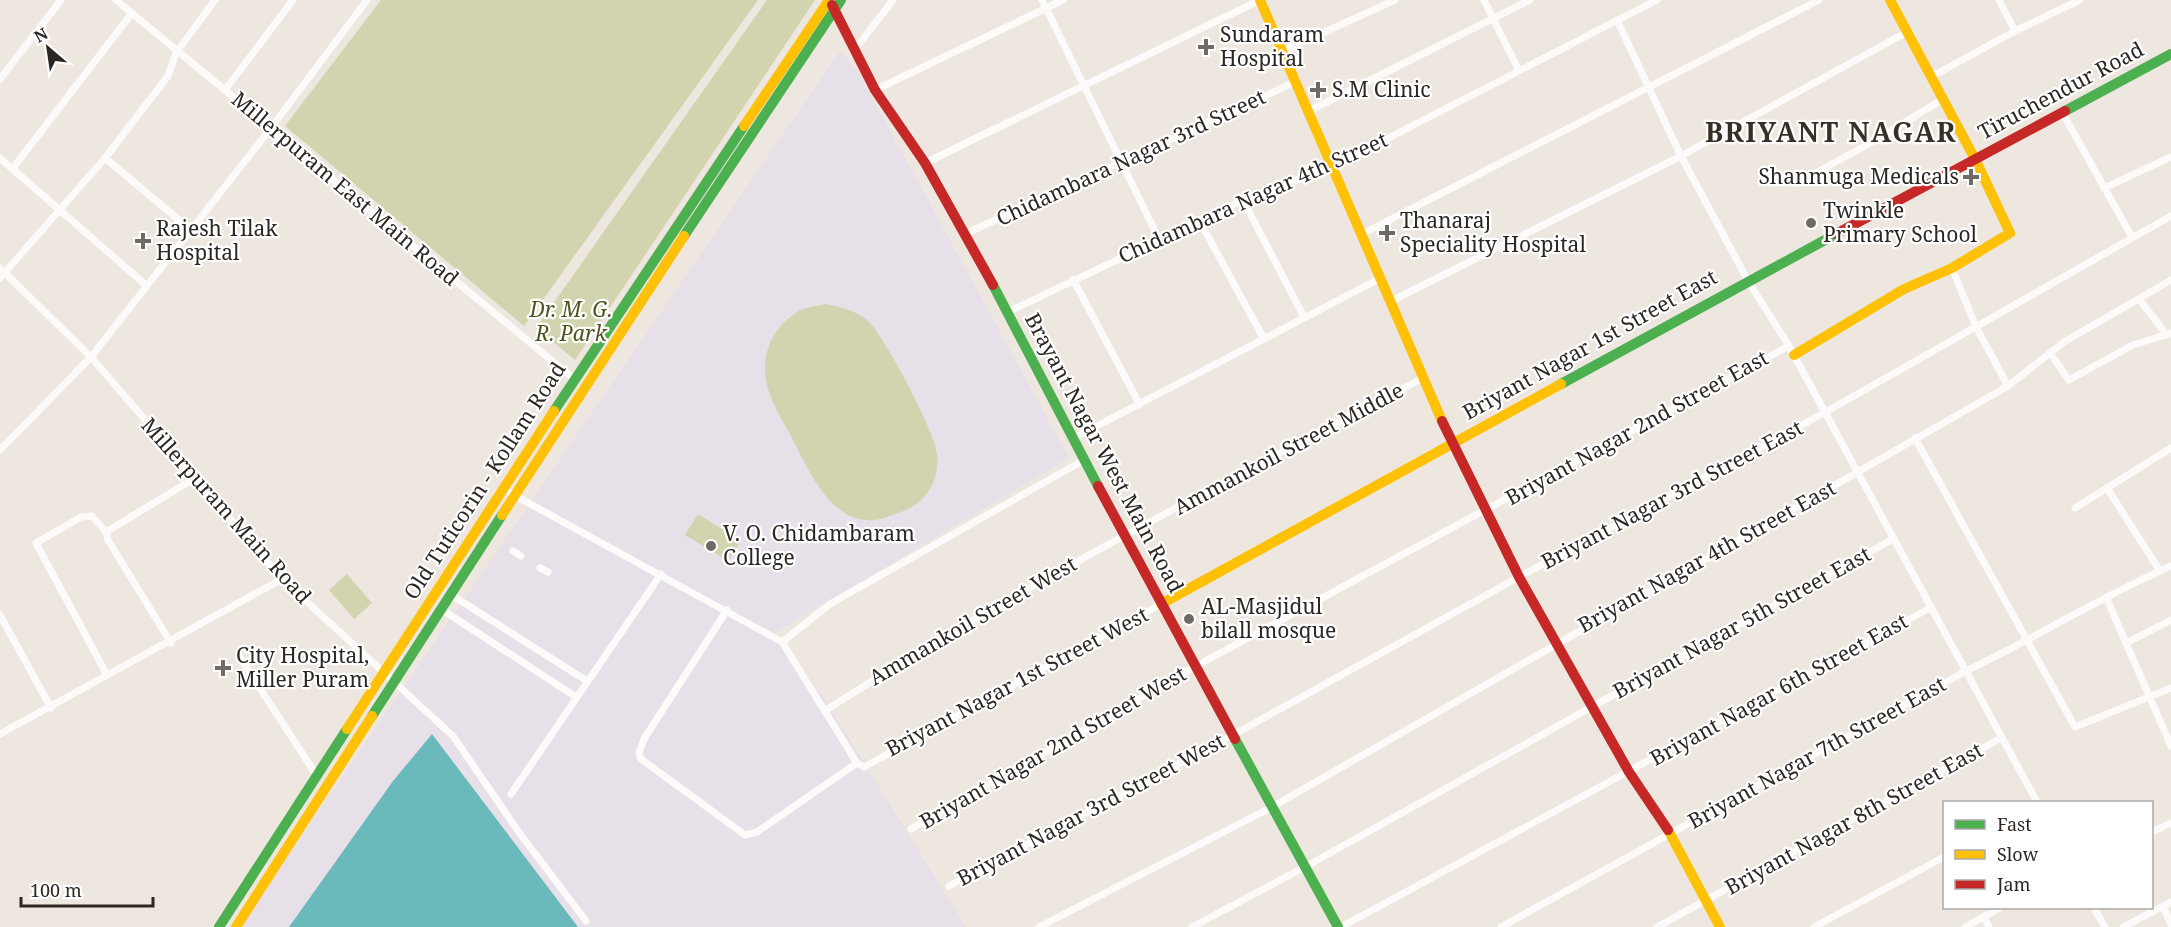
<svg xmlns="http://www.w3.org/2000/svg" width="2171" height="927" font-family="'Noto Serif',serif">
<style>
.education{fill:#e7e0e9}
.green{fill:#d2d3af}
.water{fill:#6ababb}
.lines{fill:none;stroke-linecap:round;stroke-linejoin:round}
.street{stroke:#fcfbfa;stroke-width:7}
.fast{stroke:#4caf50;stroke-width:10}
.slow{stroke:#ffc107;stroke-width:10}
.jam{stroke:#c62828;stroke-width:10}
.poi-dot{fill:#706a64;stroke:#fff;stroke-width:2}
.labels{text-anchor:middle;stroke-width:4.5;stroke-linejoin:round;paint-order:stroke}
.poi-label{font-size:21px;fill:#2c2722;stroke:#fff;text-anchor:start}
.street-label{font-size:21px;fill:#2c2722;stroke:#fff}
.park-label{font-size:21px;font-style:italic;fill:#50541b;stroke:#fff}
.district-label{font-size:27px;font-weight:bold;letter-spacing:1.5px;fill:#393025;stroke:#fff}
</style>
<rect width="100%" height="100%" fill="#eee7df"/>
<!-- education -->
<polygon class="education" points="840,51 857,70 1069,458 773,634 823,696 966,927 239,927"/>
<!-- green -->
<g class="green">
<polygon points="381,0 758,0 524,326 285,126"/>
<polygon points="767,0 815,0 575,360 536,328"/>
<path d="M825,304C841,307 854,310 867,320C884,335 934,430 937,453C939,468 935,484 925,496C917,506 902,512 890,516C837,537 811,475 792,438C785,424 776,411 771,397C757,364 768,329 799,311C806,307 817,306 825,304Z"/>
<polygon points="698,514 741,541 728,561 685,535"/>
<polygon points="347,574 372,603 354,619 329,590"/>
</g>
<!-- water -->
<polygon class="water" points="432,734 578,927 289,927 393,781"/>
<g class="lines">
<!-- street -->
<g class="street">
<polyline points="116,0 574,379"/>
<polyline points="1042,0 1159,239"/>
<polyline points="1484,0 1518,69"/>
<polyline points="1999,0 2015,31"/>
<polyline points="1617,20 1681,156 1748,281 1789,346 2037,802"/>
<polyline points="1283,51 1395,0"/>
<polyline points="853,52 893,0"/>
<polyline points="1931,77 2015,31 2080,0"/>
<polyline points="0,79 61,0"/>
<polyline points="225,90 293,0"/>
<polyline points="875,90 1063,0"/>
<polyline points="1309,111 1530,0"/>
<polyline points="2062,112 2132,237"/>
<polyline points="0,158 147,286"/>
<polyline points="105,158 191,230"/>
<polyline points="925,163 1260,0"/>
<polyline points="13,168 132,13"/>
<polyline points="1797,183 1876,140 1943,99"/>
<polyline points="2104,188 2171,157"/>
<polyline points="1243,200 1304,317"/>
<polyline points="1199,220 1264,339"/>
<polyline points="965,234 1297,81"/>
<polyline points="1360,235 1819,0"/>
<polyline points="0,268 91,357 282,579 453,736 518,831 586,921"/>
<polyline points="1952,268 1976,327 2008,386"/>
<polyline points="0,278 105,158 168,76 176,53 215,0"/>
<polyline points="1073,279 1140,405"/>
<polyline points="2139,299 2167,335"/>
<polyline points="1389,302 1681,156 1907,32"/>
<polyline points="1008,312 1243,200 1332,167 1657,0"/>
<polyline points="2050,353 2069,380 2133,345 2171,333"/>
<polyline points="1915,438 2075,727 2171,688"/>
<polyline points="1072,439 1379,279"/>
<polyline points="0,450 91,357 271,128 367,0"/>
<polyline points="2107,488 2160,571"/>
<polyline points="503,489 782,642 857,763 864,767 1161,604"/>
<polyline points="2075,508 2171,448"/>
<polyline points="106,532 195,478"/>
<polyline points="513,551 521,556"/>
<polyline points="540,568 548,572"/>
<polyline points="450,594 587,681"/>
<polyline points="2106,597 2171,746"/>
<polyline points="441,609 576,697"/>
<polyline points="727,610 644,739 639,753 641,759 745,835 757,832 857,763"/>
<polyline points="0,615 51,708"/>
<polyline points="782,642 830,604 1084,460"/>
<polyline points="2126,643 2171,620"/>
<polyline points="239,656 317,776"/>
<polyline points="107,675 36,543 81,517 92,516 106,532 108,540 171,643"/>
<path d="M826,710C1018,587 1221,484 1423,378"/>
<polyline points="0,734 282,579"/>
<polyline points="511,794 661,574"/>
<polyline points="911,829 1196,666 1789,346"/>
<polyline points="2152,832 2171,823"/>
<polyline points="949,886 1233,735 1519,577 1824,413 2171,216"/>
<polyline points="2163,906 2171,925"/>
<polyline points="2094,908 2105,927"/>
<polyline points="1984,917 1989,927"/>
<polyline points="1039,927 1272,807 2008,386 2064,342 2171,280"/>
<polyline points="1192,927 1305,867 1893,539"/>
<polyline points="1341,927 1930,608"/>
<path d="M1501,927L1964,672C2034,639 2100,597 2171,566"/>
<polyline points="1657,927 2001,738"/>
<polyline points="1814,927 1944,857"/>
<polyline points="1965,927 2000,908"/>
<polyline points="2123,927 2171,902"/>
</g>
<!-- fast -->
<g class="fast">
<polyline points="2065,111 2171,54"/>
<polyline points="684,236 841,0"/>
<polyline points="993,285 1098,486"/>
<polyline points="1561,384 1836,234"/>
<polyline points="554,411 744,126"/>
<polyline points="372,716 502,515"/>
<polyline points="1235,739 1338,927"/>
<polyline points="219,927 347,729"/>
</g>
<!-- slow -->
<g class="slow">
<polyline points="1260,0 1442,421"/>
<polyline points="744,126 829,0"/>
<polyline points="1794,355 1904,289 1952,268 2010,233 1975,159 1890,0"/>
<polyline points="502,515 684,236"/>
<polyline points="1161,604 1561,384"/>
<polyline points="347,729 554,411"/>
<polyline points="1668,830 1720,927"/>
<polyline points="236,927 372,716"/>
</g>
<!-- jam -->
<g class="jam">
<polyline points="832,5 875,90 925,163 993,285"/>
<polyline points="1836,234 2065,111"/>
<polyline points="1442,421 1519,577 1629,772 1668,830"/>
<polyline points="1098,486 1235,739"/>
</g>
</g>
<!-- markers -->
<g class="poi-dot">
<path d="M1203 38h6v6h6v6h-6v6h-6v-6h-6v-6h6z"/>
<path d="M1315 81h6v6h6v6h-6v6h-6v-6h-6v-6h6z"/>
<path d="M1968 168h6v6h6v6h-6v6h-6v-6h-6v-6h6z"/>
<circle cx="1811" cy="223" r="6"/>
<path d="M1384 224h6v6h6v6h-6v6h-6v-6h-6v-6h6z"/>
<path d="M140 232h6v6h6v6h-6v6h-6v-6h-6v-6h6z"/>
<circle cx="711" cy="546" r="6"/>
<circle cx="1189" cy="619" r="6"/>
<path d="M220 659h6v6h6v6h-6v6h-6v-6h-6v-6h6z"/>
</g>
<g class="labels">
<!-- poi labels -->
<g class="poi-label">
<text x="1220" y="42">Sundaram<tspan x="1220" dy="24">Hospital</tspan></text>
<text x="1332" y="97">S.M Clinic</text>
<text x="1959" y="184" text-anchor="end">Shanmuga Medicals</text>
<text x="1823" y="218">Twinkle<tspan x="1823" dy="24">Primary School</tspan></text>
<text x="1400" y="228">Thanaraj<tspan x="1400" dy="24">Speciality Hospital</tspan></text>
<text x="156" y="236">Rajesh Tilak<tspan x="156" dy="24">Hospital</tspan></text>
<text x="723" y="541">V. O. Chidambaram<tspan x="723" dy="24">College</tspan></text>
<text x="1201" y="614">AL-Masjidul<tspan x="1201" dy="24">bilall mosque</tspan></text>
<text x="236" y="663">City Hospital,<tspan x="236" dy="24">Miller Puram</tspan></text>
</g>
<!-- street labels -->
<g class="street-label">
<text transform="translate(2061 91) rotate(-28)" y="7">Tiruchendur Road</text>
<text transform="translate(1131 158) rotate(-25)" y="7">Chidambara Nagar 3rd Street</text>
<text transform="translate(345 189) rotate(40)" y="7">Millerpuram East Main Road</text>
<text transform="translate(1253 198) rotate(-24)" y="7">Chidambara Nagar 4th Street</text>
<text transform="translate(1590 345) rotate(-29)" y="7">Briyant Nagar 1st Street East</text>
<text transform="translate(1637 428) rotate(-29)" y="7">Briyant Nagar 2nd Street East</text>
<text transform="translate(1289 449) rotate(-28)" y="7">Ammankoil Street Middle</text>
<text transform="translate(1104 453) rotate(62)" y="7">Brayant Nagar West Main Road</text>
<text transform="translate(485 481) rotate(-57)" y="7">Old Tuticorin - Kollam Road</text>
<text transform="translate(1672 495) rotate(-28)" y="7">Briyant Nagar 3rd Street East</text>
<text transform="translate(226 511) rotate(48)" y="7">Millerpuram Main Road</text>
<text transform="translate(1707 557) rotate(-29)" y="7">Briyant Nagar 4th Street East</text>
<text transform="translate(973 621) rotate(-30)" y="7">Ammankoil Street West</text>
<text transform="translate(1742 623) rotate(-29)" y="7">Briyant Nagar 5th Street East</text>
<text transform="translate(1017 682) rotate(-28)" y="7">Briyant Nagar 1st Street West</text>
<text transform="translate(1779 690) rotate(-29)" y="7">Briyant Nagar 6th Street East</text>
<text transform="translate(1053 748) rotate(-30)" y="7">Briyant Nagar 2nd Street West</text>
<text transform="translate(1817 753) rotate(-29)" y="7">Briyant Nagar 7th Street East</text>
<text transform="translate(1091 810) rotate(-28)" y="7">Briyant Nagar 3rd Street West</text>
<text transform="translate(1854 819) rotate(-29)" y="7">Briyant Nagar 8th Street East</text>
</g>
<!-- park labels -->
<g class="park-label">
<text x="571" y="317">Dr. M. G.<tspan x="571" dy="24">R. Park</tspan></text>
</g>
<!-- district labels -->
<g class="district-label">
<text x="1831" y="142">BRIYANT NAGAR</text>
</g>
</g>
<!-- legend -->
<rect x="1943" y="801" width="210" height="108" fill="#ffffff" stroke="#aba9a7" stroke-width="1.5"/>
<rect x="1955" y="820" width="30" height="9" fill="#4caf50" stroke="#aba9a7" stroke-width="1.5"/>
<text x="1997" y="831" font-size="18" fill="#2c2722">Fast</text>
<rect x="1955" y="850" width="30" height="9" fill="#ffc107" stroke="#aba9a7" stroke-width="1.5"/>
<text x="1997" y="861" font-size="18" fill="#2c2722">Slow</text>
<rect x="1955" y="880" width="30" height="9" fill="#c62828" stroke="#aba9a7" stroke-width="1.5"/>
<text x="1997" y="891" font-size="18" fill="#2c2722">Jam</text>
<!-- north arrow -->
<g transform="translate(48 48) rotate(331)" stroke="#ffffff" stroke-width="4.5" paint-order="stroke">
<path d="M0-4.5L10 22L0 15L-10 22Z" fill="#2c2722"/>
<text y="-9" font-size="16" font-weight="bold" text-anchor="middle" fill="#2c2722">N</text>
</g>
<!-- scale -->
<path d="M21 897v9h132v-9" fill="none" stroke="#2c2722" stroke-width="3"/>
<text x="30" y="897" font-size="18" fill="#2c2722" stroke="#ffffff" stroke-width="4.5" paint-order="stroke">100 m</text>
</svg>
